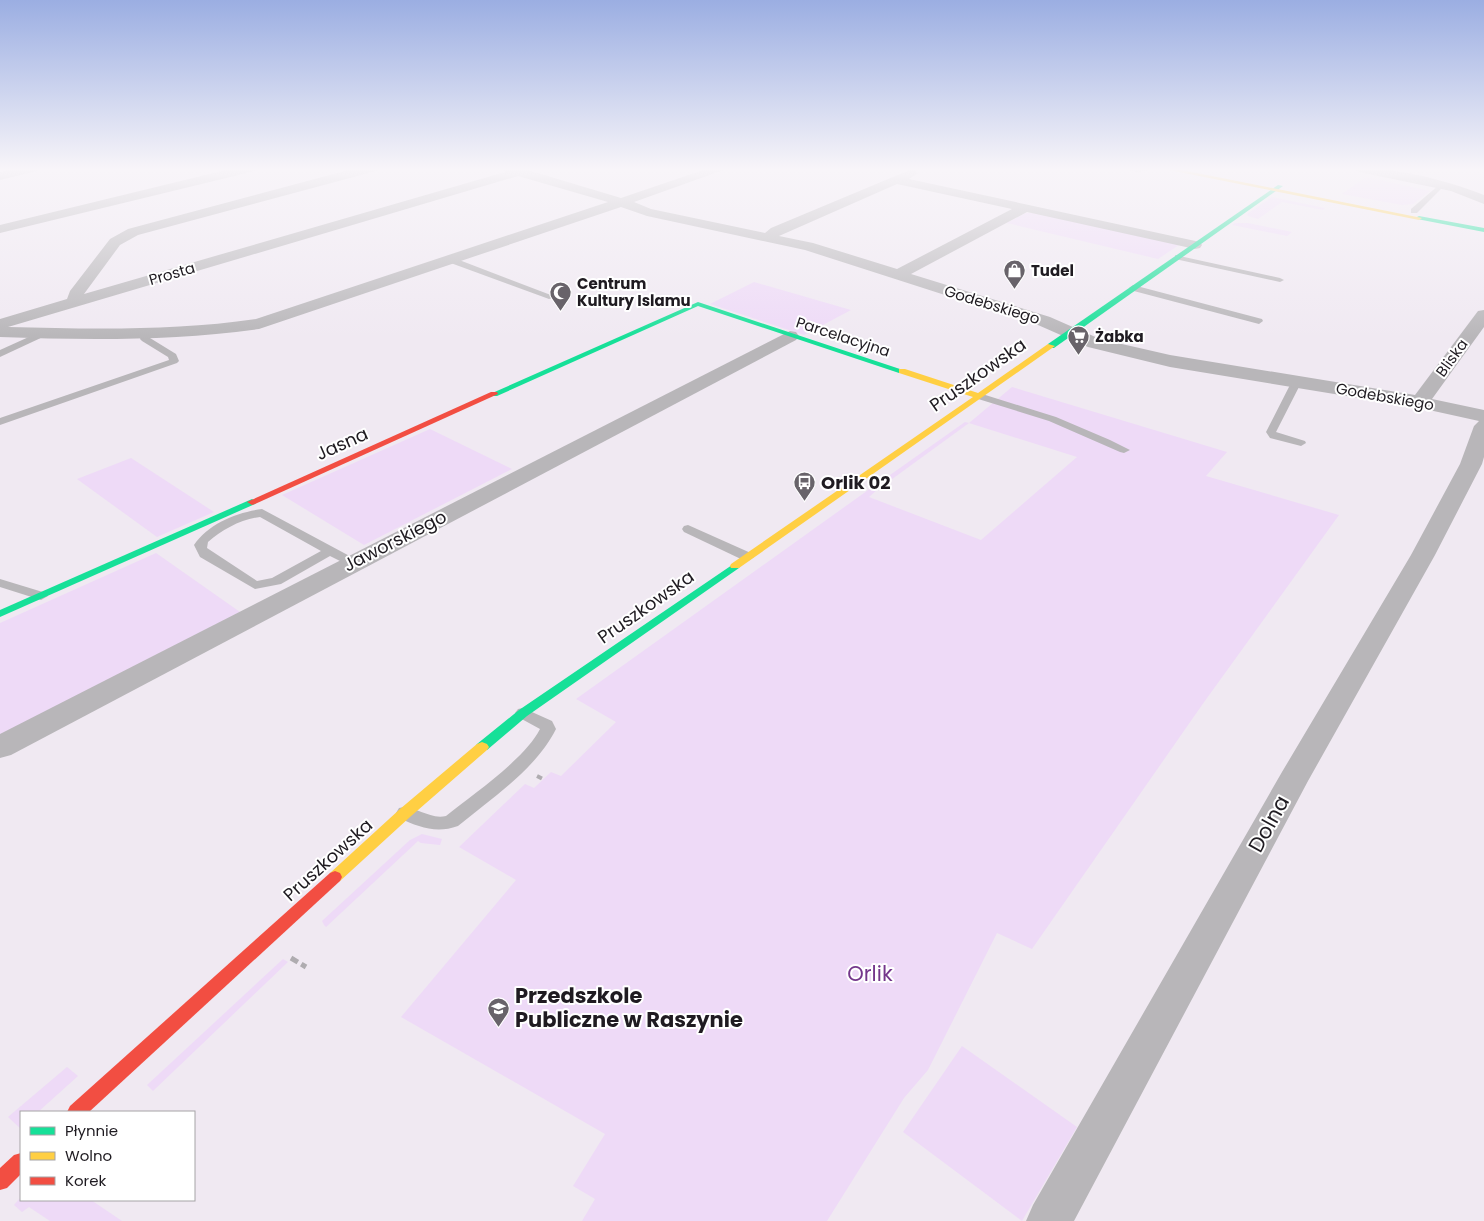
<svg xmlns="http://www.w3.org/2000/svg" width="1484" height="1221" font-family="Poppins,sans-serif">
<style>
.green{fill:#eedaf7}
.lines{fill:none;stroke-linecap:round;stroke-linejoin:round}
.stream{fill:#c9a4d8;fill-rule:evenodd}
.path-far2{stroke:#afacb0;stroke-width:2;stroke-dasharray:2.5 1;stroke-linecap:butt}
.path-far1{stroke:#afacb0;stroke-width:4;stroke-dasharray:5.5 3;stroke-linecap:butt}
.path{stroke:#afacb0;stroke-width:5;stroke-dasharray:8 4;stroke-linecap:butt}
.lane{fill:#b8b6b9;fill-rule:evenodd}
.street{fill:#b8b6b9;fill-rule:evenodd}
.fast{fill:#16e098;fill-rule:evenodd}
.slow{fill:#ffcf43;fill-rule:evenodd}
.jam{fill:#f24e42;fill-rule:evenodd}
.labels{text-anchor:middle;stroke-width:4;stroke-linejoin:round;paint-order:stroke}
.far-poi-label{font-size:15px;font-weight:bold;fill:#1f1b21;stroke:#fff;text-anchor:start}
.far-street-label{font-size:15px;fill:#1f1b21;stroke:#fff}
.street-label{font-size:18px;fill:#1f1b21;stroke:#fff}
.poi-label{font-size:18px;font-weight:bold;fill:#1f1b21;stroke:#fff;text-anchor:start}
.near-street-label{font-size:21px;fill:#1f1b21;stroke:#fff}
.near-park-label{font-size:21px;fill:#74378b;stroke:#fff}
.near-poi-label{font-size:21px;font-weight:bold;fill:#1f1b21;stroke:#fff;text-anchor:start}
</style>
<rect width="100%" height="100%" fill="#f0e9f2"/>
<!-- green -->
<g class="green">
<polygon points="1366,177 1430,191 1413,204 1402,205 1342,194"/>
<polygon points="1272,197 1325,208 1323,210 1282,202 1258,219 1248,216 1247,214"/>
<polygon points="1026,213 1038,213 1179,245 1158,259 1007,223"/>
<polygon points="1235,223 1248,223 1292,232 1287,236 1232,225"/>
<polygon points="754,282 851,310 804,335 710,304"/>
<polygon points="1012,387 1227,452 1206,476 1339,515 1202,705 1032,949 997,933 928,1070 904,1098 827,1221 582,1221 595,1199 573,1186 605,1134 401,1017 516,880 459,847 525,784 534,788 551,772 561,776 616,722 576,699 871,488 877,490 869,497 981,540 1077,457 969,423"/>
<polygon points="965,422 969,423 888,482 883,480"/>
<polygon points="430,429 512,469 364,545 282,495"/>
<polygon points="131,458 214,512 157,537 77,479"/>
<polygon points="156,553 240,612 0,735 0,623"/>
<polygon points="422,834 442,839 440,845 421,843 418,841 326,927 324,925 322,921 410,840"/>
<polygon points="283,959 288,962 153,1091 147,1085"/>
<polygon points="962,1046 1077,1127 1022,1221 903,1132"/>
<polygon points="67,1067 78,1076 38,1112 21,1112 20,1128 8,1117"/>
<polygon points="21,1197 21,1200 91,1200 122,1221 50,1221 29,1207 22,1212 14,1205"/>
</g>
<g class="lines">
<!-- stream -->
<path class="stream" d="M1138,168L1148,170C1146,172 1138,171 1138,168Z"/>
<!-- path-far2 -->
<polyline class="path-far2" points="1125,168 1142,172"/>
<!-- path-far1 -->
<polyline class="path-far1" points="537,776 543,779"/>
<!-- path -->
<polyline class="path" points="291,958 306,967"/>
<!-- lane -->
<g class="lane">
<polygon points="1439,185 1444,186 1417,213 1411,213 1411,209"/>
<polygon points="1175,255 1280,278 1284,280 1280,282 1175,259"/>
<polygon points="448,258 454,258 556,297 549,299 448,262"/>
<polygon points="1133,285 1262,319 1263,321 1259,324 1130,290 1129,288"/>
<polygon points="147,330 152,333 150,338 176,354 179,361 177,363 0,425 0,418 169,360 168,357 142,341 140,339 142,333"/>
<polygon points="42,331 47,334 45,336 0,357 0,350"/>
<polygon points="1297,378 1302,381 1276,432 1305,441 1306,443 1301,446 1270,438 1266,432 1292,381"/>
<polygon points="979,393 1056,417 1110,440 1130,450 1124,453 1120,452 1049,421 975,398 975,394"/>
<path d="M262,509L357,560L358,563L352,567L330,556L281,584L255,589L200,557L194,545C208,524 237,512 262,509ZM260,517L321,551L272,578L257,581L207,548L208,542C222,530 241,519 260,517Z"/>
<polygon points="688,525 753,554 754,557 748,561 743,560 684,532 682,529 684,526"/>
<polygon points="0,579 46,593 48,596 41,600 0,587"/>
<path d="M523,708L552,721L556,729C536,769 492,798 458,826C436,834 419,827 399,818L396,813L399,808C414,804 428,820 446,816C473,794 525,759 540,729L518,717L515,713L518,709Z"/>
</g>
<!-- street -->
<g class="street">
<polygon points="16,168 39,168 37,171 0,180 0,172"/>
<polygon points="234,168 257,168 255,171 0,233 0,225"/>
<path d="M356,168H378L376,171L138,235L120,245L84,294L505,172L500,168H521L621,198L709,168H729L634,202L651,209L765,233L771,228L912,169L918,173L909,179L1200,242L1202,245L1200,248L1195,249L1027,212L911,274L1050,317L1100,339L1170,355L1415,395L1478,311L1484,310V327L1432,399L1484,410V457L1482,464L1435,555L1308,781L1074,1221H1026L1033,1205L1282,772L1411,555L1460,464L1474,426L1479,421L1420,408L1170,367L1088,347L1038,325L805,250L647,216L621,207L259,329C173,341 87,340 0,337V319L67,299L70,291L110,239L128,229ZM518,176L608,202L256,319C174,331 91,329 8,327ZM897,184L1012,209L897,269L813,243L779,236Z"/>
<path d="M1353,168C1397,168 1443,179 1484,195V204L1451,191L1359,172Z"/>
<polygon points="790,331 796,332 799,336 796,340 11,755 0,758 0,734"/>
</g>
<!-- fast -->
<g class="fast">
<polygon points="1278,185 1283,186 1054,348 1048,348 1048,344"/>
<polygon points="1419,216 1484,228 1484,232 1417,219 1417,217"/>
<polygon points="698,302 906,371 899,373 698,306 497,396 491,396 490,394"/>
<polygon points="252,499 257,502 255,504 0,617 0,610"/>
<polygon points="735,563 740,566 739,568 527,716 487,750 477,750 475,747 477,744 519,710"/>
</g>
<!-- slow -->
<g class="slow">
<polygon points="1159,168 1172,168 1422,218 1419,220"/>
<polygon points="1048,344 1055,346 739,568 731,568 730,566 731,564 973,397 899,373 899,369 905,369 978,393"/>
<polygon points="482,742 487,744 489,747 487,750 410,817 340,881 335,883 330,881 328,877 330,873 400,809 477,744"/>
</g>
<!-- jam -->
<g class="jam">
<polygon points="491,392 497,392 498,394 255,504 252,505 247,502"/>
<polygon points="335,871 340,873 342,877 340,881 89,1112 67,1112 70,1106 330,873"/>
<polygon points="21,1153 21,1174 7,1188 0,1190 0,1168 14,1155"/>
</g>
</g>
<!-- sky -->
<linearGradient id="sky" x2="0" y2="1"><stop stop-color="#9baee2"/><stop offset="0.5" stop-color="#f8f5f9"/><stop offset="1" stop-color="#f8f5f9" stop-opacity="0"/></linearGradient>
<rect width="1484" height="339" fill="url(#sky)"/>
<!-- icons -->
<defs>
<symbol id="shop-pin" viewBox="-11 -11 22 30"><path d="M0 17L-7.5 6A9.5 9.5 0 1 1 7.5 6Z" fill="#68636a" stroke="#fff"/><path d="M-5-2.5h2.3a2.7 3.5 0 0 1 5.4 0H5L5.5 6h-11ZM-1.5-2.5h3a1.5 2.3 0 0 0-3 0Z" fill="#fff"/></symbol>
<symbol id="mosque-pin" viewBox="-11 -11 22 30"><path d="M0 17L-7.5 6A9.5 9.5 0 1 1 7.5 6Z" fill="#68636a" stroke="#fff"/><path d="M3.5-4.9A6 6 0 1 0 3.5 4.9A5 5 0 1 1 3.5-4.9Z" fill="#fff"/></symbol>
<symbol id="supermarket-pin" viewBox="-11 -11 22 30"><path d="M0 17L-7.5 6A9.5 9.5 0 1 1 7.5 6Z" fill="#68636a" stroke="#fff"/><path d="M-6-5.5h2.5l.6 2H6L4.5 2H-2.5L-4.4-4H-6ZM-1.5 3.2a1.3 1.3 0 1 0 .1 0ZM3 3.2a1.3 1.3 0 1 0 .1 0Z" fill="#fff"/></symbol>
<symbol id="bus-pin" viewBox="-11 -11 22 30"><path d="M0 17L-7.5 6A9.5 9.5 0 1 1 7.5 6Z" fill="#68636a" stroke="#fff"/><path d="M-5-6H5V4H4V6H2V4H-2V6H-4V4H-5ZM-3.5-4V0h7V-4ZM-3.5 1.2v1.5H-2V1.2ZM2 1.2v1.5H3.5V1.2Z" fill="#fff"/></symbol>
<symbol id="school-pin" viewBox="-11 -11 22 30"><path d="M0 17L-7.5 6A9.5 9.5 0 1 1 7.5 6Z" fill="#68636a" stroke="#fff"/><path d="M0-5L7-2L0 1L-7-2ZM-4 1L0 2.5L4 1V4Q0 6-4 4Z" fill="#fff"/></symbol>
</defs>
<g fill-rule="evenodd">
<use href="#shop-pin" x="1002" y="258" width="25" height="34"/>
<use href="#mosque-pin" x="548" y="280" width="25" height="34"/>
<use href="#supermarket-pin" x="1066" y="324" width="25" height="34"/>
<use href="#bus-pin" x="792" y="470" width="25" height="34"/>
<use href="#school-pin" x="486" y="996" width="25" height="34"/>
</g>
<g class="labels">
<!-- far-poi labels -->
<g class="far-poi-label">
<text x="1031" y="276">Tudel</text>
<text x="577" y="289">Centrum<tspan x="577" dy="17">Kultury Islamu</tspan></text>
<text x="1095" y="342">Żabka</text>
</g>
<!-- far-street labels -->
<g class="far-street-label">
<text transform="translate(172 274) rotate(-16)" y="5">Prosta</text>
<text transform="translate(992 305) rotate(17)" y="5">Godebskiego</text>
<text transform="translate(843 337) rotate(18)" y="5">Parcelacyjna</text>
<text transform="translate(1452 358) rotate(-54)" y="5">Bliska</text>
<text transform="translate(1385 397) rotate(10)" y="5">Godebskiego</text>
</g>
<!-- street labels -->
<g class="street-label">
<text transform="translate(978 375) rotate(-35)" y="6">Pruszkowska</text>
<text transform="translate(342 444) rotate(-24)" y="6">Jasna</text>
<text transform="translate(395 541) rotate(-27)" y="6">Jaworskiego</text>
<text transform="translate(646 607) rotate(-35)" y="6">Pruszkowska</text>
<text transform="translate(328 860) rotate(-42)" y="6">Pruszkowska</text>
</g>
<!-- poi labels -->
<g class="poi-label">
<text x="821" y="489">Orlik 02</text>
</g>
<!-- near-street labels -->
<g class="near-street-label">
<text transform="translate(1269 824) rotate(-61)" y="7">Dolna</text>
</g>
<!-- near-park labels -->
<g class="near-park-label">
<text x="870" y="981">Orlik</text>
</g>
<!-- near-poi labels -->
<g class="near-poi-label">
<text x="515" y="1003">Przedszkole<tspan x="515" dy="24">Publiczne w Raszynie</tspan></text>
</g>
</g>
<!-- legend -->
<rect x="20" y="1111" width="175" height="90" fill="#ffffff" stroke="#a5a4a6"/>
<rect x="30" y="1127" width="25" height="8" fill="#16e098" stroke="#a5a4a6"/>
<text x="65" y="1136" font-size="15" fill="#1f1b21">Płynnie</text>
<rect x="30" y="1152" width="25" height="8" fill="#ffcf43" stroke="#a5a4a6"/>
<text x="65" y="1161" font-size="15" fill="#1f1b21">Wolno</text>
<rect x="30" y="1177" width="25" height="8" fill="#f24e42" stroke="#a5a4a6"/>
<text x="65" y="1186" font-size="15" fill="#1f1b21">Korek</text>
</svg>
